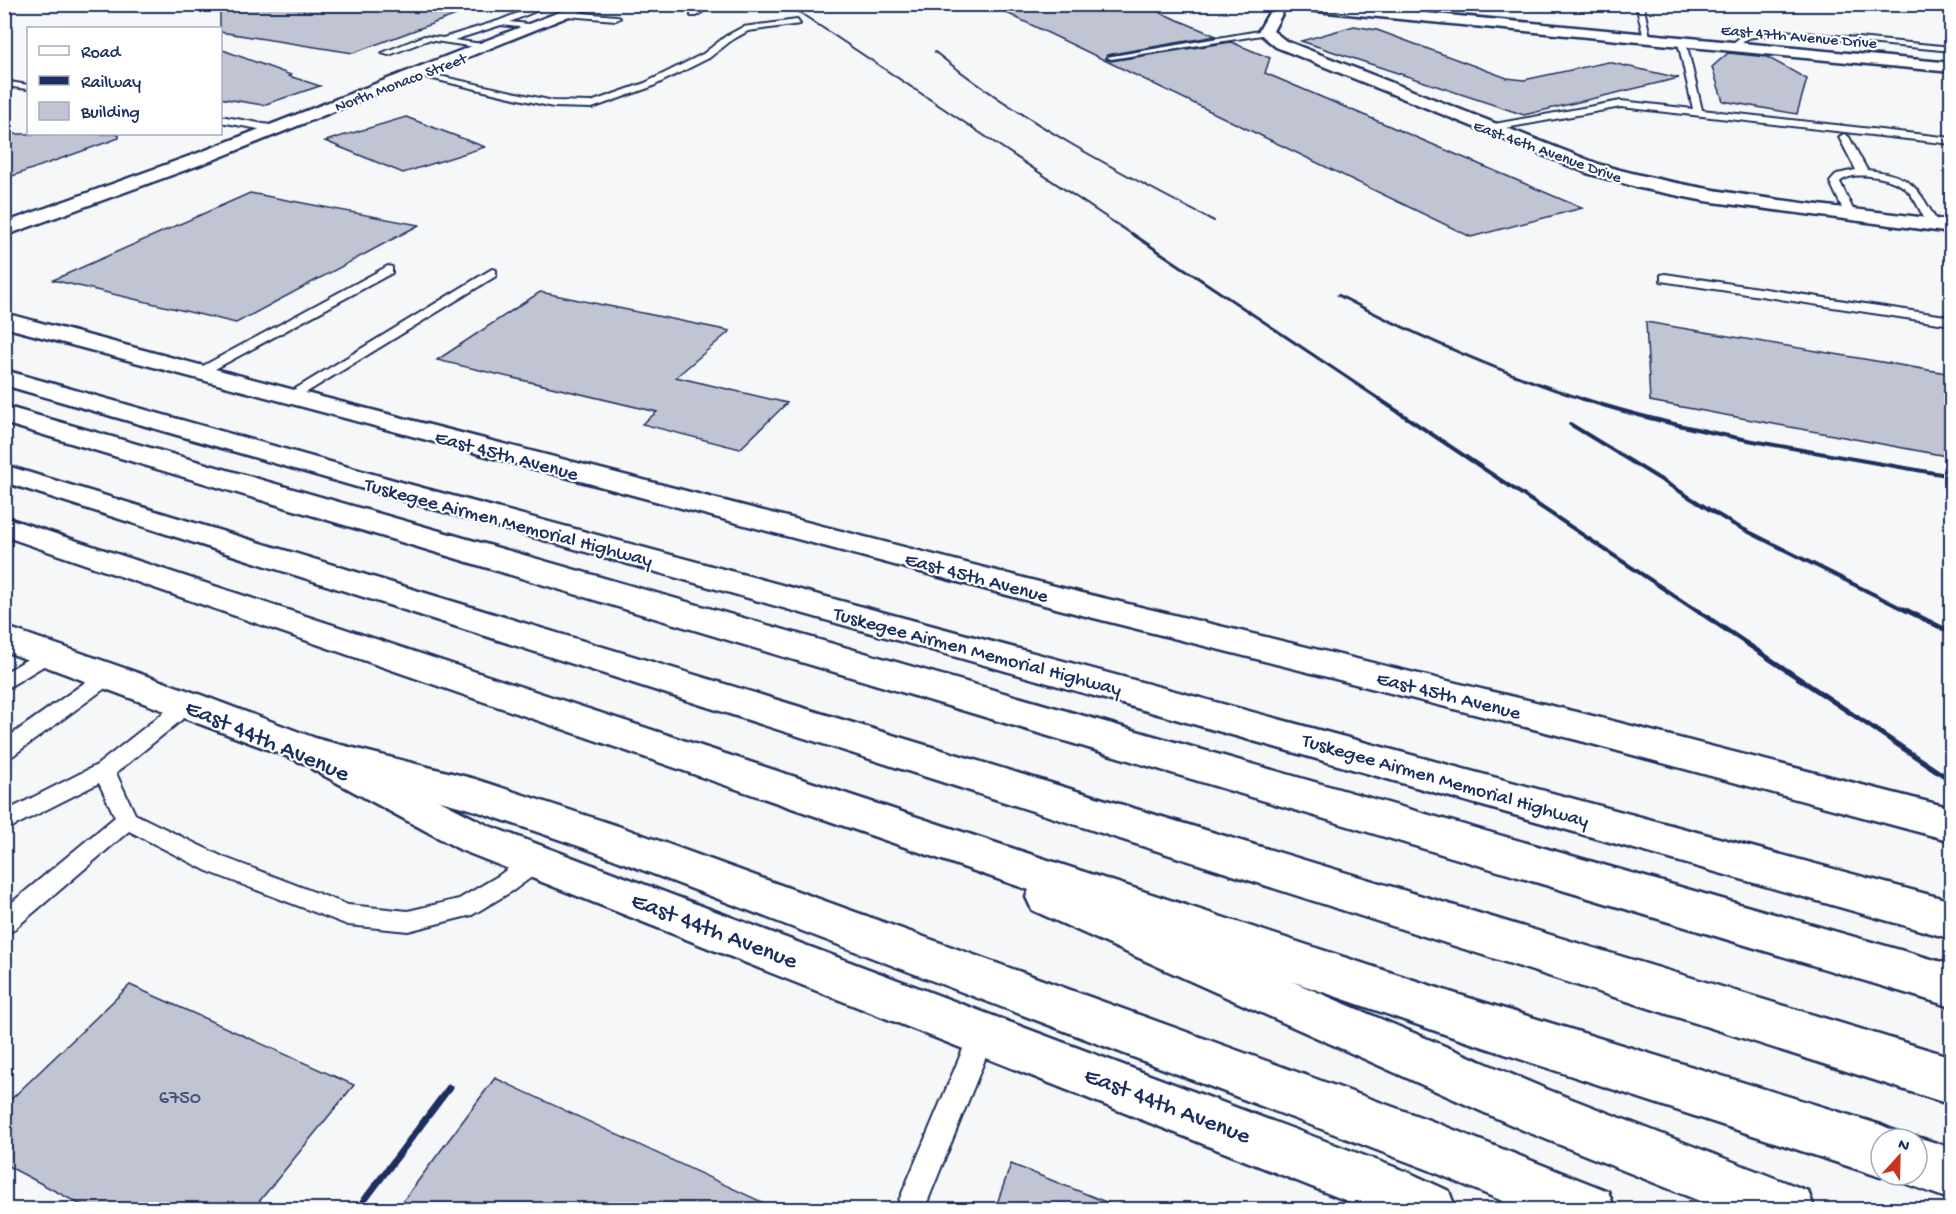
<svg xmlns="http://www.w3.org/2000/svg" width="1956" height="1214" font-family="'Gochi Hand',sans-serif">
<style>
.building{fill:#c0c4d3;stroke:#1b2f5e;stroke-width:1.5}
.lines{fill:none;stroke-linecap:round;stroke-linejoin:round}
.service-casing{stroke:#1b2f5e;stroke-width:4}
.minor-casing{stroke:#1b2f5e;stroke-width:5}
.secondary-casing{stroke:#1b2f5e;stroke-width:5}
.motorway-casing{stroke:#1b2f5e;stroke-width:5}
.service{fill:#fff;fill-rule:evenodd}
.minor{fill:#fff;fill-rule:evenodd}
.secondary{fill:#fff;fill-rule:evenodd}
.motorway{fill:#fff;fill-rule:evenodd}
.rail-far4{stroke:#1b2f5e;stroke-width:2}
.rail-far3{stroke:#1b2f5e;stroke-width:3}
.rail-far2{stroke:#1b2f5e;stroke-width:4}
.rail-far1{stroke:#1b2f5e;stroke-width:5}
.rail{stroke:#1b2f5e;stroke-width:7}
.labels{text-anchor:middle;stroke-width:4.5;stroke-linejoin:round;paint-order:stroke}
.far-street-label{font-size:16px;fill:#1b2f5e;stroke:#fff}
.street-label{font-size:20px;fill:#1b2f5e;stroke:#fff}
.near-number-label{font-size:20px;fill:#44547b}
.near-street-label{font-size:24px;fill:#1b2f5e;stroke:#fff}
</style>
<rect width="100%" height="100%" fill="#f6f7f9"/>
<filter id="ink" filterUnits="userSpaceOnUse"><feTurbulence type="fractalNoise" baseFrequency=".0167" numOctaves="2"/><feDisplacementMap in="SourceGraphic" scale="12" xChannelSelector="R" yChannelSelector="G"/><feConvolveMatrix kernelMatrix="1 2 1 2 8 2 1 2 1" color-interpolation-filters="sRGB"/></filter>
<g filter="url(#ink)">
<!-- building -->
<g class="building">
<polygon points="220,4 474,4 475,8 353,53 220,32"/>
<polygon points="988,4 1140,4 1216,36 1107,55 1106,59 1111,61 1231,42 1270,58 1265,73 1582,208 1471,237"/>
<polygon points="1354,26 1377,30 1507,78 1524,80 1608,62 1679,78 1524,115 1301,41"/>
<polygon points="220,49 291,75 289,76 320,86 263,105 220,98"/>
<polygon points="1728,53 1767,57 1807,79 1797,114 1723,101 1712,67"/>
<polygon points="406,117 485,147 403,173 325,141"/>
<polygon points="4,134 119,134 119,138 4,179"/>
<polygon points="250,193 419,225 236,323 53,280"/>
<polygon points="540,292 730,331 676,377 787,403 740,449 642,424 657,412 437,360"/>
<polygon points="1646,322 1952,374 1952,457 1650,401"/>
<polygon points="130,985 354,1085 253,1209 89,1209 4,1164 4,1106"/>
<polygon points="495,1078 777,1209 397,1209"/>
<polygon points="1011,1164 1121,1208 1121,1209 995,1209"/>
</g>
<g class="lines">
<defs>
<g id="service">
<polygon points="541,4 552,4 510,22 537,25 537,29 501,25 454,40 489,45 489,49 428,40 389,55 382,53 424,36 443,38 498,21"/>
<polygon points="693,4 702,4 707,8 697,16 691,16 691,12 698,8"/>
<polygon points="1394,4 1401,4 1397,15 1393,17 1389,15"/>
<polygon points="1636,4 1643,4 1651,41 1644,39"/>
<polygon points="570,12 616,16 620,18 616,20 567,16"/>
<polygon points="797,20 800,24 748,31 732,40 709,58 651,87 592,108 553,107 412,74 416,71 553,101 591,102 645,83 703,54 726,36 743,27"/>
<polygon points="1265,30 1268,30 1268,34 1111,59 1107,57"/>
<polygon points="1773,30 1952,47 1952,51 1773,34 1748,38 1735,49 1728,47 1743,35"/>
<polygon points="1682,40 1686,42 1702,110 1952,138 1952,144 1621,107 1489,131 1484,128 1489,125 1621,101 1693,109 1678,42"/>
<polygon points="4,81 28,85 28,89 4,86"/>
<polygon points="220,116 275,126 280,129 275,132 220,122"/>
<path d="M1844,134L1849,137L1867,170C1913,175 1917,187 1939,225L1937,227H1929C1922,216 1917,200 1907,190C1896,178 1853,169 1840,182L1855,214L1854,216H1846L1830,182L1837,174L1856,170L1839,137Z"/>
<polygon points="388,266 392,267 392,273 202,376 192,376 190,373"/>
<polygon points="492,269 496,270 496,276 294,400 284,400 282,397"/>
<polygon points="1665,274 1952,317 1952,325 1661,281 1661,275"/>
<polygon points="48,647 55,649 57,654 55,659 4,690 4,673"/>
<polygon points="108,669 115,671 118,676 115,681 11,757 4,759 4,740 101,671"/>
<polygon points="188,697 195,699 198,704 195,709 116,773 135,814 223,857 348,905 408,911 459,899 498,876 528,854 536,852 544,854 547,861 544,868 514,890 472,915 408,931 348,925 207,871 129,831 12,931 4,934 4,909 115,817 99,783 4,831 4,812 97,765 181,699"/>
<polygon points="983,1020 992,1023 996,1032 924,1210 895,1210 974,1023"/>
</g>
<g id="minor">
<polygon points="580,4 599,4 213,160 4,236 4,223 201,152"/>
<path d="M1274,4H1332L1952,63V72L1285,8L1273,31L1286,41L1601,165C1715,197 1834,206 1952,221V233L1705,201L1640,188L1587,173L1276,47L1258,32Z"/>
<polygon points="325,744 338,749 489,826 1410,1173 1449,1191 1456,1210 1370,1210 461,850 312,769 306,759 312,749"/>
</g>
<g id="secondary">
<polygon points="4,313 298,391 1078,592 1581,713 1952,808 1952,841 1581,741 1078,614 4,327"/>
<polygon points="4,626 201,695 323,741 329,751 323,761 310,765 4,651"/>
</g>
<g id="motorway">
<polygon points="4,370 408,484 1952,901 1952,939 388,496 4,385"/>
<polygon points="4,406 1952,965 1952,1007 4,423"/>
<polygon points="4,465 1952,1057 1952,1105 4,482"/>
<polygon points="4,517 1453,993 1881,1125 1899,1133 1902,1139 1881,1139 1881,1175 1885,1175 1881,1177 1453,1037 1291,981 1546,1089 1808,1191 1815,1210 1722,1210 1523,1130 1032,910 1026,897 1029,890 4,536"/>
<polygon points="310,737 475,779 618,826 1429,1120 1608,1191 1615,1210 1524,1210 1429,1170 590,850 473,810 297,761 291,751 297,741"/>
<polygon points="1917,1137 1952,1148 1952,1200 1899,1181 1896,1175 1917,1175 1917,1139 1913,1139"/>
</g>
</defs>
<!-- service casing -->
<use href="#service" class="service-casing"/>
<!-- minor casing -->
<use href="#minor" class="minor-casing"/>
<!-- secondary casing -->
<use href="#secondary" class="secondary-casing"/>
<!-- motorway casing -->
<use href="#motorway" class="motorway-casing"/>
<!-- service -->
<use href="#service" class="service"/>
<!-- minor -->
<use href="#minor" class="minor"/>
<!-- secondary -->
<use href="#secondary" class="secondary"/>
<!-- motorway -->
<use href="#motorway" class="motorway"/>
<!-- rail-far4 -->
<g class="rail-far4">
<polyline points="787,4 1133,235"/>
<path d="M935,52C1020,120 1117,171 1214,221"/>
</g>
<!-- rail-far3 -->
<g class="rail-far3">
<polyline points="1131,233 1382,401"/>
<path d="M1338,295C1419,337 1501,373 1588,401"/>
</g>
<!-- rail-far2 -->
<g class="rail-far2">
<polyline points="1379,399 1697,611"/>
<path d="M1583,399C1703,437 1829,454 1952,476"/>
<polyline points="1570,424 1733,524 1907,611"/>
</g>
<!-- rail-far1 -->
<g class="rail-far1">
<polyline points="1695,609 1952,781"/>
<polyline points="1904,609 1952,633"/>
</g>
<!-- rail -->
<polyline class="rail" points="357,1210 449,1088"/>
</g>
</g>
<g class="labels">
<!-- far-street labels -->
<g class="far-street-label">
<text transform="translate(1799 35) rotate(5)" y="6">East 47th Avenue Drive</text>
<text transform="translate(400 81) rotate(-21)" y="6">North Monaco Street</text>
<text transform="translate(1548 150) rotate(20)" y="6">East 46th Avenue Drive</text>
</g>
<!-- street labels -->
<g class="street-label">
<text transform="translate(507 454) rotate(15)" y="7">East 45th Avenue</text>
<text transform="translate(509 521) rotate(15)" y="7">Tuskegee Airmen Memorial Highway</text>
<text transform="translate(977 576) rotate(15)" y="7">East 45th Avenue</text>
<text transform="translate(978 650) rotate(15)" y="7">Tuskegee Airmen Memorial Highway</text>
<text transform="translate(1449 694) rotate(14)" y="7">East 45th Avenue</text>
<text transform="translate(1446 779) rotate(16)" y="7">Tuskegee Airmen Memorial Highway</text>
</g>
<!-- near-number labels -->
<g class="near-number-label">
<text x="180" y="1103">6750</text>
</g>
<!-- near-street labels -->
<g class="near-street-label">
<text transform="translate(268 739) rotate(23)" y="8">East 44th Avenue</text>
<text transform="translate(715 929) rotate(21)" y="8">East 44th Avenue</text>
<text transform="translate(1168 1104) rotate(21)" y="8">East 44th Avenue</text>
</g>
</g>
<!-- margin -->
<rect width="1956" height="1214" fill="none" stroke="#fff" stroke-width="24"/>
<rect x="12" y="12" width="1932" height="1190" fill="none" stroke="#1b2f5e" stroke-width="2" filter="url(#ink)"/>
<!-- legend -->
<rect x="27" y="27" width="195" height="108" fill="#ffffff" stroke="#a4acbf" stroke-width="1.5"/>
<rect x="39" y="46" width="30" height="9" fill="#ffffff" stroke="#a4acbf" stroke-width="1.5"/>
<text x="81" y="57" font-size="18" fill="#1b2f5e">Road</text>
<rect x="39" y="76" width="30" height="9" fill="#1b2f5e" stroke="#a4acbf" stroke-width="1.5"/>
<text x="81" y="87" font-size="18" fill="#1b2f5e">Railway</text>
<rect x="39" y="102" width="30" height="18" fill="#c0c4d3" stroke="#a4acbf" stroke-width="1.5"/>
<text x="81" y="117" font-size="18" fill="#1b2f5e">Building</text>
<!-- north arrow -->
<g transform="translate(1899 1157) rotate(22)"><circle r="28" fill="#ffffff" stroke="#a4acbf" stroke-width="1.5"/>
<path d="M0-4.5L10 22L0 15L-10 22Z" fill="#c8321e"/>
<text y="-9" font-size="16" font-weight="bold" text-anchor="middle" fill="#1b2f5e">N</text>
</g>
</svg>
